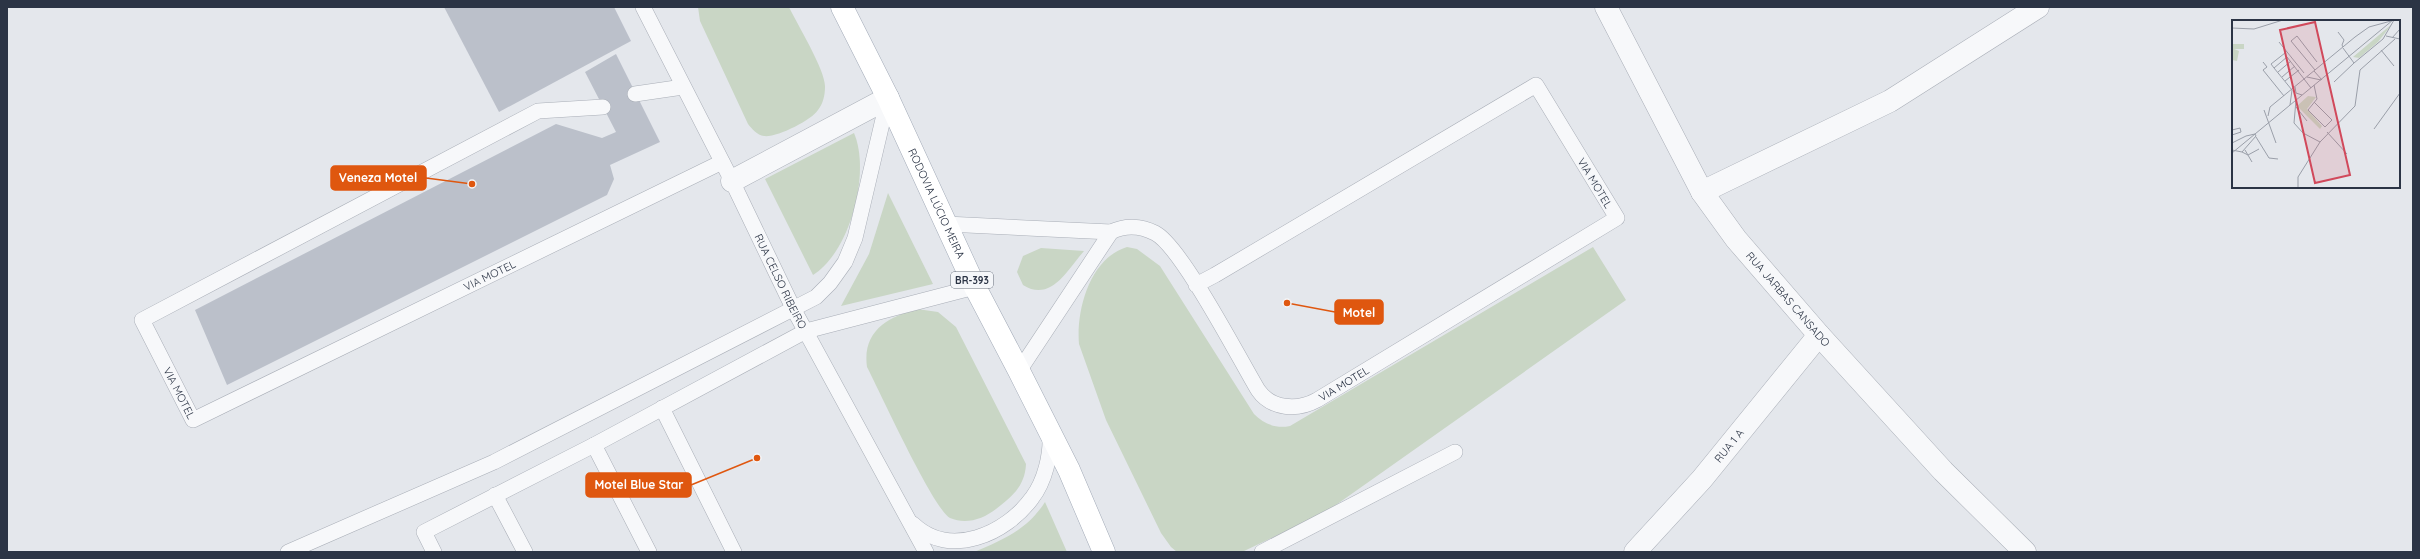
<svg xmlns="http://www.w3.org/2000/svg" width="2420" height="559" font-family="Quicksand,sans-serif">
<style>
.green{fill:#c9d6c5}
.building{fill:#bbc0ca}
.lines{fill:none;stroke-linecap:round;stroke-linejoin:round}
.service-casing{stroke:#a9aeb7;stroke-width:16}
.minor-casing{stroke:#a9aeb7;stroke-width:23}
.primary-casing{stroke:#a3abb8;stroke-width:23}
.service{stroke:#f7f8fa;stroke-width:15}
.minor{stroke:#f7f8fa;stroke-width:22}
.primary{stroke:#fff;stroke-width:22}
.labels{text-anchor:middle;stroke-width:3;stroke-linejoin:round;paint-order:stroke}
.shield{fill:#f4f6f9;stroke:#676e7b;stroke-width:1}
.shield-label{font-size:10px;font-weight:bold;fill:#2b3445}
.street-label{font-size:11px;fill:#2b3445;stroke:#f4f6f9}
.inset-road{fill:none;stroke:#9a9fa9;stroke-width:1}
.view{fill:#d1495b;fill-opacity:0.15;stroke:#d1495b;stroke-width:2}
.inset-edge{fill:none;stroke:#2b3445;stroke-width:2}
.leader{fill:none;stroke:#df570f;stroke-width:1.5}
.callout-dot{fill:#df570f;stroke:#f4f6f9;stroke-width:1.5}
.callout{fill:#df570f;stroke:#df570f;stroke-width:1.5}
.callout-label{font-size:12px;text-anchor:middle;font-weight:bold;fill:#fff}
</style>
<rect width="100%" height="100%" fill="#e4e7ec"/>
<!-- green -->
<g class="green">
<path d="M698,7H789C797,24 826,71 825,87C825,95 823,104 818,110C812,120 776,138 764,136C757,135 752,129 748,124L700,21Z"/>
<path d="M854,133C871,173 850,252 813,275L765,179Z"/>
<polygon points="888,193 933,284 841,306 869,254"/>
<path d="M1127,247L1137,249L1160,266L1254,414C1264,424 1276,429 1290,426L1593,247L1626,300L1326,512L1242,552H1177L1171,547L1161,533L1106,420L1079,344C1076,310 1090,258 1127,247Z"/>
<path d="M1041,248L1084,251C1068,269 1051,303 1023,285L1017,272L1023,256Z"/>
<path d="M917,309L938,312L956,327L1026,464C1025,486 1012,497 996,509C983,519 966,525 950,518C934,510 879,390 867,367C862,331 888,317 917,309Z"/>
<path d="M1045,502L1067,552H974C1003,540 1027,530 1045,502Z"/>
</g>
<!-- building -->
<g class="building">
<polygon points="444,7 614,7 631,41 499,112"/>
<polygon points="616,54 660,142 610,165 614,179 607,195 227,385 195,310 556,124 602,138 616,132 585,72"/>
</g>
<g class="lines">
<defs>
<g id="service">
<path id="s1" d="M643,7L732,181L794,310L926,552"/>
<polyline points="635,94 683,87"/>
<path id="s2" d="M603,107L538,111L142,320L193,420L722,162"/>
<polyline points="946,224 1111,232"/>
<path id="s3" d="M1019,371L1111,232C1125,225 1141,226 1155,233C1181,246 1240,360 1258,390C1271,409 1297,411 1317,400L1617,218L1536,85L1215,275L1196,285"/>
<polyline points="662,408 734,552"/>
<polyline points="594,445 649,552"/>
<polyline points="495,495 525,552"/>
<path d="M913,524C950,559 1006,534 1032,498C1045,481 1051,455 1050,434"/>
<polyline points="288,552 494,462 816,297 830,283 845,262 855,238 888,98"/>
<polyline points="434,552 424,532 594,445 806,331 975,287"/>
<polyline points="1262,552 1455,452"/>
</g>
<g id="minor">
<path id="s4" d="M1606,7L1702,192L1736,239L1819,335L1943,471L2025,552"/>
<polyline points="732,181 888,98"/>
<polyline points="1702,192 1890,101 2038,7"/>
<path id="s5" d="M1635,552L1702,479L1819,335"/>
</g>
<g id="primary">
<path id="s6" d="M842,7L888,98L975,287L1019,371L1069,470L1104,552"/>
</g>
</defs>
<!-- service casing -->
<use href="#service" class="service-casing"/>
<!-- minor casing -->
<use href="#minor" class="minor-casing"/>
<!-- primary casing -->
<use href="#primary" class="primary-casing"/>
<!-- service -->
<use href="#service" class="service"/>
<!-- minor -->
<use href="#minor" class="minor"/>
<!-- primary -->
<use href="#primary" class="primary"/>
</g>
<g class="labels">
<!-- shield labels -->
<rect class="shield" x="951" y="272" width="42" height="16" rx="3"/>
<g class="shield-label">
<text x="972" y="284">BR-393</text>
</g>
<!-- street labels -->
<g class="street-label">
<text transform="translate(1595 183) rotate(59)" y="4">VIA MOTEL</text>
<text dy="4" stroke="none"><textPath href="#s6" startOffset="218">RODOVIA LÚCIO MEIRA</textPath></text>
<text dy="4" stroke="none"><textPath href="#s2" startOffset="955">VIA MOTEL</textPath></text>
<text dy="4" stroke="none"><textPath href="#s1" startOffset="307">RUA CELSO RIBEIRO</textPath></text>
<text dy="4" stroke="none"><textPath href="#s4" startOffset="346">RUA JARBAS CANSADO</textPath></text>
<text dy="4" stroke="none"><textPath href="#s3" startOffset="498">VIA MOTEL</textPath></text>
<text dy="4" stroke="none"><textPath href="#s2" startOffset="595">VIA MOTEL</textPath></text>
<text dy="4" stroke="none"><textPath href="#s5" startOffset="142">RUA 1 A</textPath></text>
</g>
</g>
<!-- overview -->
<g transform="translate(2232 20)">
<rect width="168" height="168" fill="#e4e7ec"/>
<path d="M160,4L146,22L127,38L121,37ZM0,24H12V29H2L7,31L5,41L0,40ZM76,76L84,77L75,89L90,106L88,109L65,86Z" fill="#c9d6c5"/>
<path class="inset-road" d="M0,8L22,9L51,0M106,12L112,20L110,25L111,27M154,16L168,19M160,18L168,9M47,22L72,53M111,28L122,43L151,19L162,0M149,30L162,46M53,33L39,44L42,48L55,37L79,68M31,42L35,47L31,50L52,76M42,48L60,70M83,50L59,21L65,16L85,42M82,51L90,60M46,52L59,41M50,57L63,46M75,57L89,60M53,61L67,50M102,62L122,43M63,67L64,73L70,75M64,80L62,103L71,113L88,122M82,82L100,100L93,107L76,90L85,79L82,65M58,85L60,70M64,87L75,101M32,90L44,123M36,96L38,87L123,17L137,7L159,1M142,109L168,73M0,110L8,108L9,112L0,115M95,112L115,134M24,117L37,138L46,139M0,123L14,116L23,114L24,116L10,132L0,130M13,130L20,142M10,132L16,135L27,129M0,133L161,0M66,168V157L88,122L123,86L128,50L163,19"/>
<path class="view" d="M83,2L118,155L83,163L48,10Z"/>
<rect width="168" height="168" class="inset-edge"/>
</g>
<!-- callouts -->
<path class="leader" d="M472 184L426 178M1287 303L1335 312M757 458L691 485"/>
<g class="callout-dot">
<circle cx="472" cy="184" r="4"/>
<circle cx="1287" cy="303" r="4"/>
<circle cx="757" cy="458" r="4"/>
</g>
<g class="callout">
<rect x="331" y="166" width="95" height="24" rx="4"/>
<rect x="1335" y="300" width="48" height="24" rx="4"/>
<rect x="586" y="473" width="105" height="24" rx="4"/>
</g>
<g class="callout-label">
<text x="378" y="182">Veneza Motel</text>
<text x="1359" y="317">Motel</text>
<text x="639" y="489">Motel Blue Star</text>
</g>
<!-- border -->
<rect width="2420" height="559" fill="none" stroke="#2b3445" stroke-width="16"/>
</svg>
